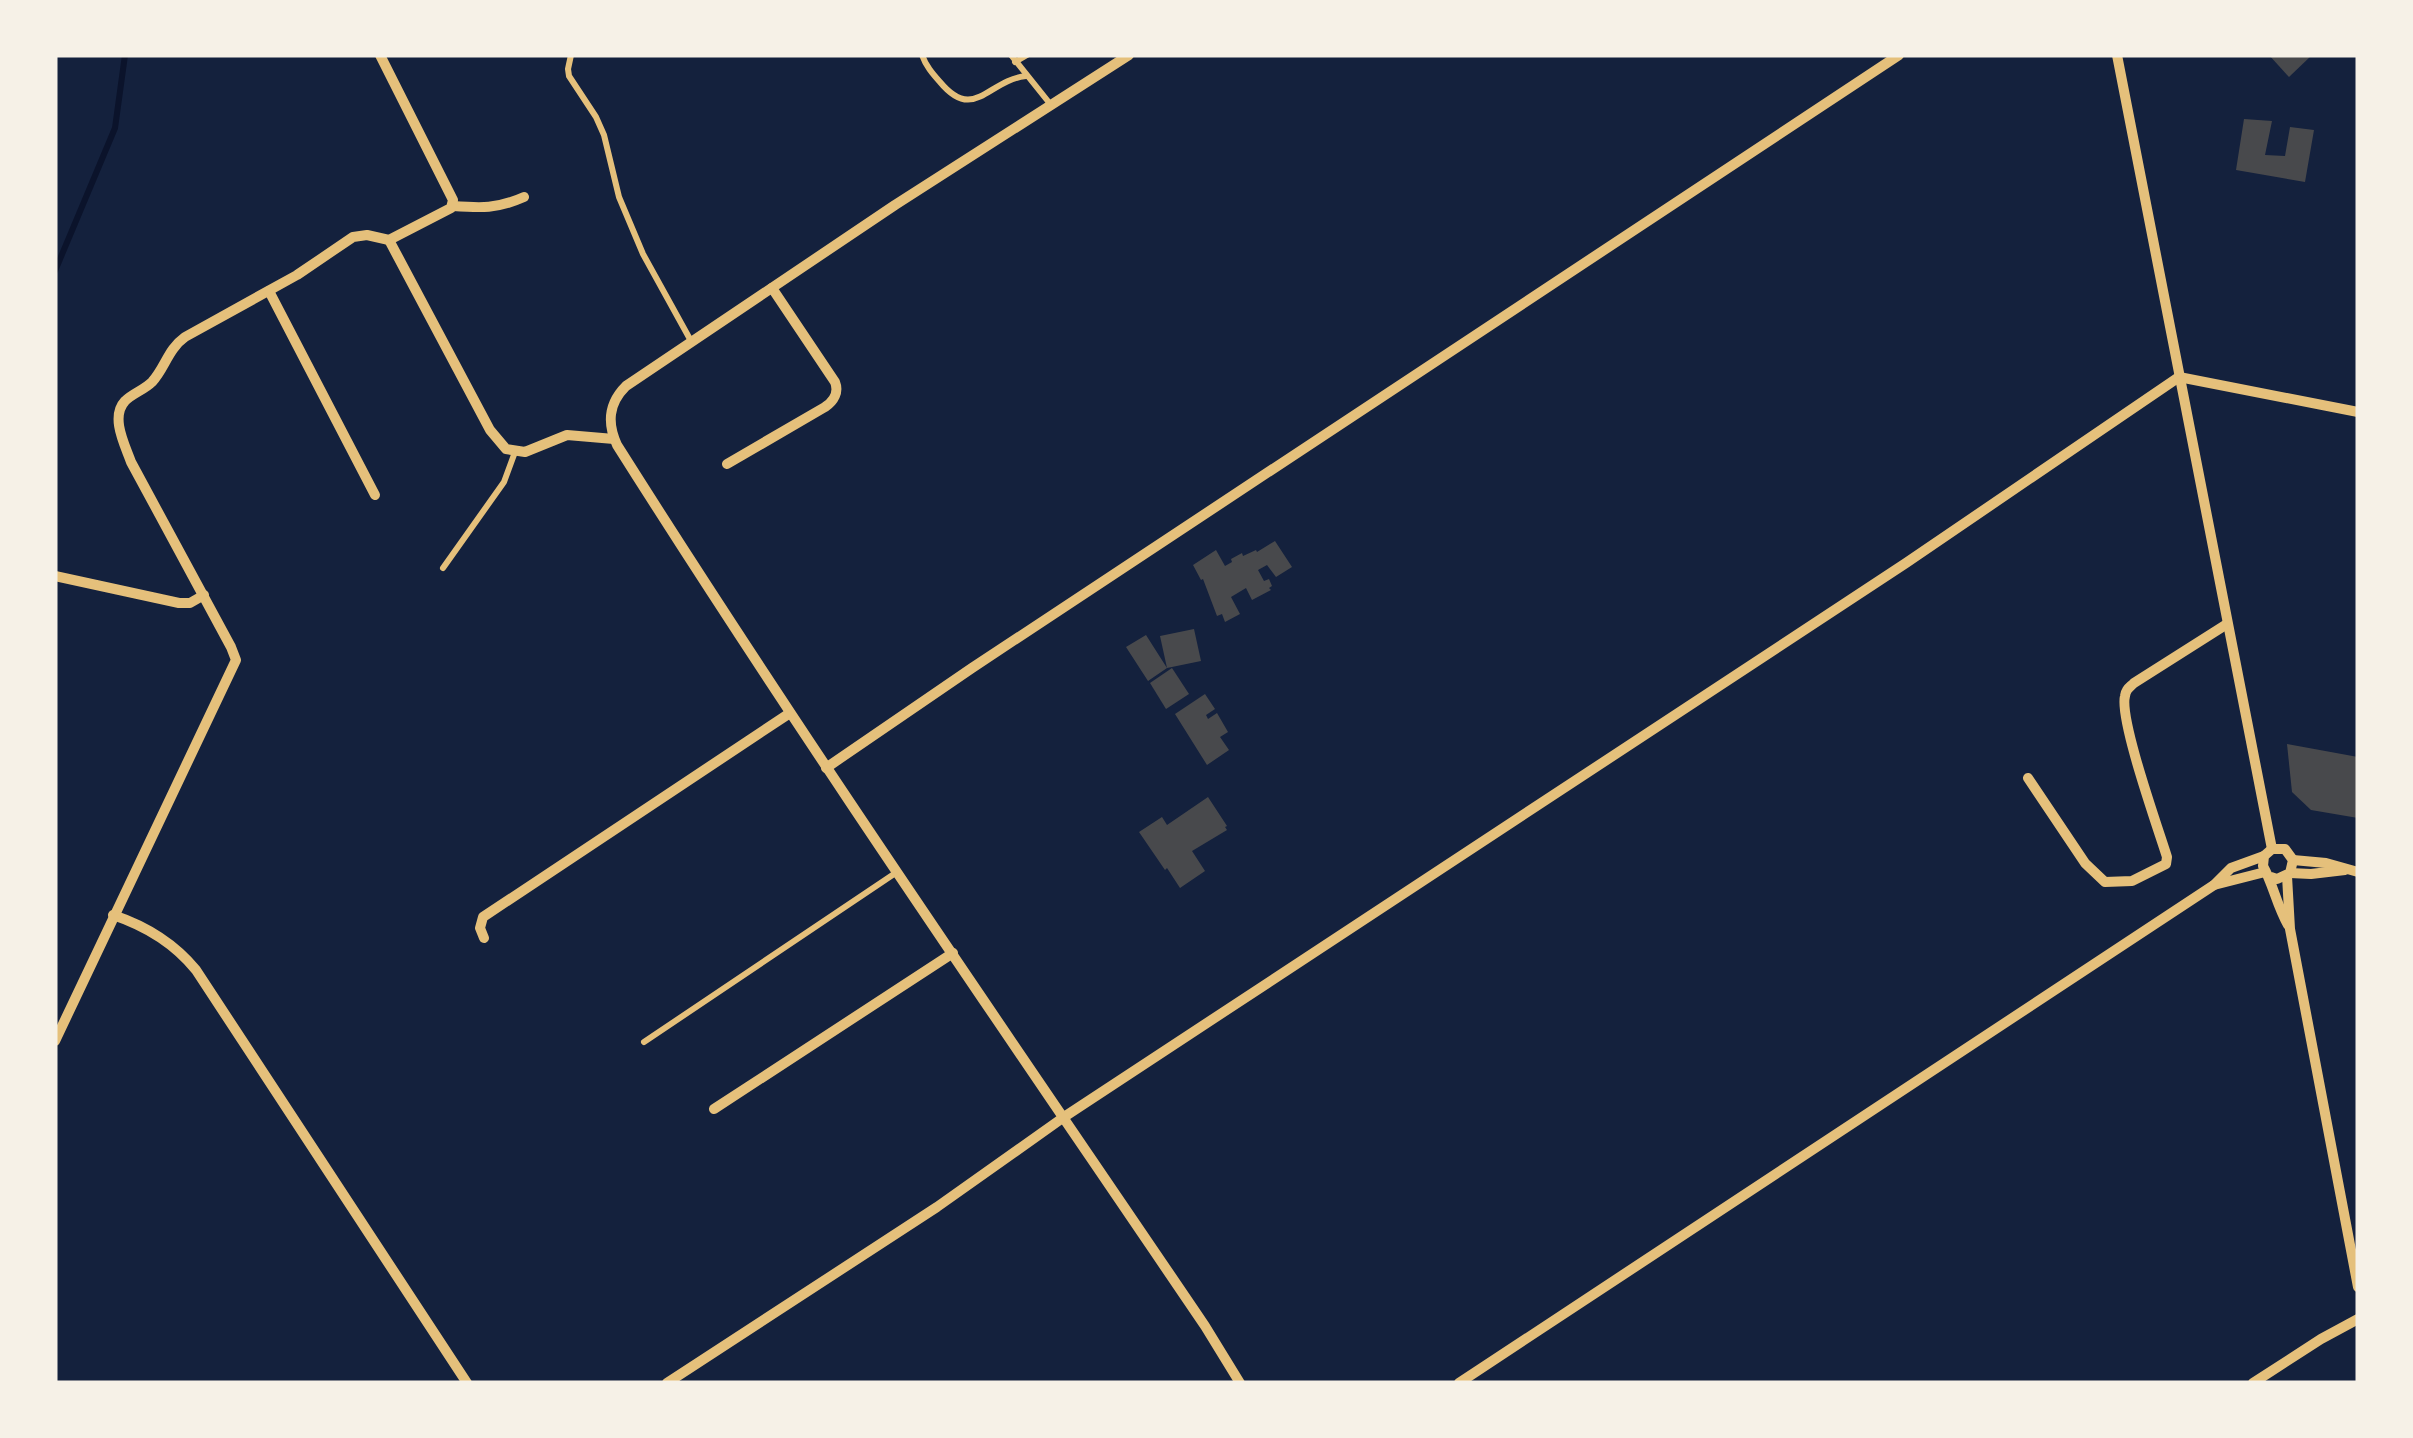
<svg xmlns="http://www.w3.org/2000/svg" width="2413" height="1438" font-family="'Public Sans',sans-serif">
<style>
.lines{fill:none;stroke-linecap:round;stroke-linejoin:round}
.stream{stroke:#0b132b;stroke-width:6}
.building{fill:#48494c}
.service{stroke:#e5c07b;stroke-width:6}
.minor{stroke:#e5c07b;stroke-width:10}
</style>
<rect width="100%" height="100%" fill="#14213d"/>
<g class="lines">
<!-- stream -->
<polyline class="stream" points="55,271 115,128 125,55"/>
</g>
<!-- building -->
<g class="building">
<polygon points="2269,55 2312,55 2289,77"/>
<polygon points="2244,119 2272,121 2265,155 2285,156 2290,127 2314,130 2305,182 2236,170"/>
<polygon points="1275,541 1292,567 1276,577 1267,565 1258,570 1264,581 1269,579 1272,586 1269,588 1271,590 1252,600 1246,588 1231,597 1240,614 1225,622 1222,614 1217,616 1203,579 1201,580 1193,565 1216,550 1225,566 1232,562 1231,559 1242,553 1243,556 1256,550 1257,552"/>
<polygon points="1194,629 1201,661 1167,668 1148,681 1126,647 1146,635 1167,668 1160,636"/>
<polygon points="1172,668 1189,694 1166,709 1150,683"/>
<polygon points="1205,694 1215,709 1206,715 1208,719 1217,713 1228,732 1220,737 1229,750 1207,765 1175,714"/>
<polygon points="2287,744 2358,757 2358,818 2311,810 2292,792"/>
<polygon points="1208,797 1227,826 1225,827 1227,830 1192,851 1205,871 1180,888 1167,868 1165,870 1139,832 1162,817 1167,825"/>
</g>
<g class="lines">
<!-- service -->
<g class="service">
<polyline points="571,55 568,69 569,76 596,117 604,135 619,197 643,254 691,341"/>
<path d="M922,55C926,66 932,73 940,82C974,123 988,80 1026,76"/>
<polyline points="1011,55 1051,105"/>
<polyline points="1015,62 1027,55"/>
<polyline points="443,568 504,482 515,452"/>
<polyline points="644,1042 897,872"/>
</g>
<!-- minor -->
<g class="minor">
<path d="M1129,55L895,205L626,386C608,404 607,423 617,445C806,744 1007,1034 1205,1326L1240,1383"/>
<polyline points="2117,55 2272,849"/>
<path d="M453,206C481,208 497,209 524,197"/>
<polyline points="389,240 490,430 506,449 525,452 567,435 614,439"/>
<polyline points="269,291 375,495"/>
<path d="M727,464L825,407C834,401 839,392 835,382L772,288"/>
<polyline points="55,576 179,603 190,603 204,595"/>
<polyline points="826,768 972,668 1899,55"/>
<path d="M2028,778L2085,863L2105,882L2132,881L2166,864L2167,857C2158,828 2119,719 2125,696C2126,689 2129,688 2134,683L2227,624"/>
<polyline points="2293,860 2326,863 2358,872"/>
<polyline points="2290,873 2311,874 2345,870"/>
<polyline points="2287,876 2290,929 2358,1287"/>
<path d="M2271,877L2277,879L2290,873L2293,860L2285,849H2272L2264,856L2263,866C2273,884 2277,906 2288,925"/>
<polyline points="2214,885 2265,872"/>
<path d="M113,915C146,926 174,943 196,970L467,1383"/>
<polyline points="484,938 480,928 483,917 790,713"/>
<path d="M55,1041L236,660L231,647L131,462C125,445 110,417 125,401C133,393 144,390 152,382C165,368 168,349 185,337L297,275L353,237L367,235L389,240L451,208L453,200L380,55"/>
<polyline points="714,1109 953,953"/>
<polyline points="667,1383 937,1207 1064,1117 1906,563 2179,377 2358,412"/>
<polyline points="1459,1383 2214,885 2231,868 2264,856"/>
<polyline points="2253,1383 2321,1339 2358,1319"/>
</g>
</g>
<!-- border -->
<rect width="2413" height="1438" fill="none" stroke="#f6f1e7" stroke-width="115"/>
</svg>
